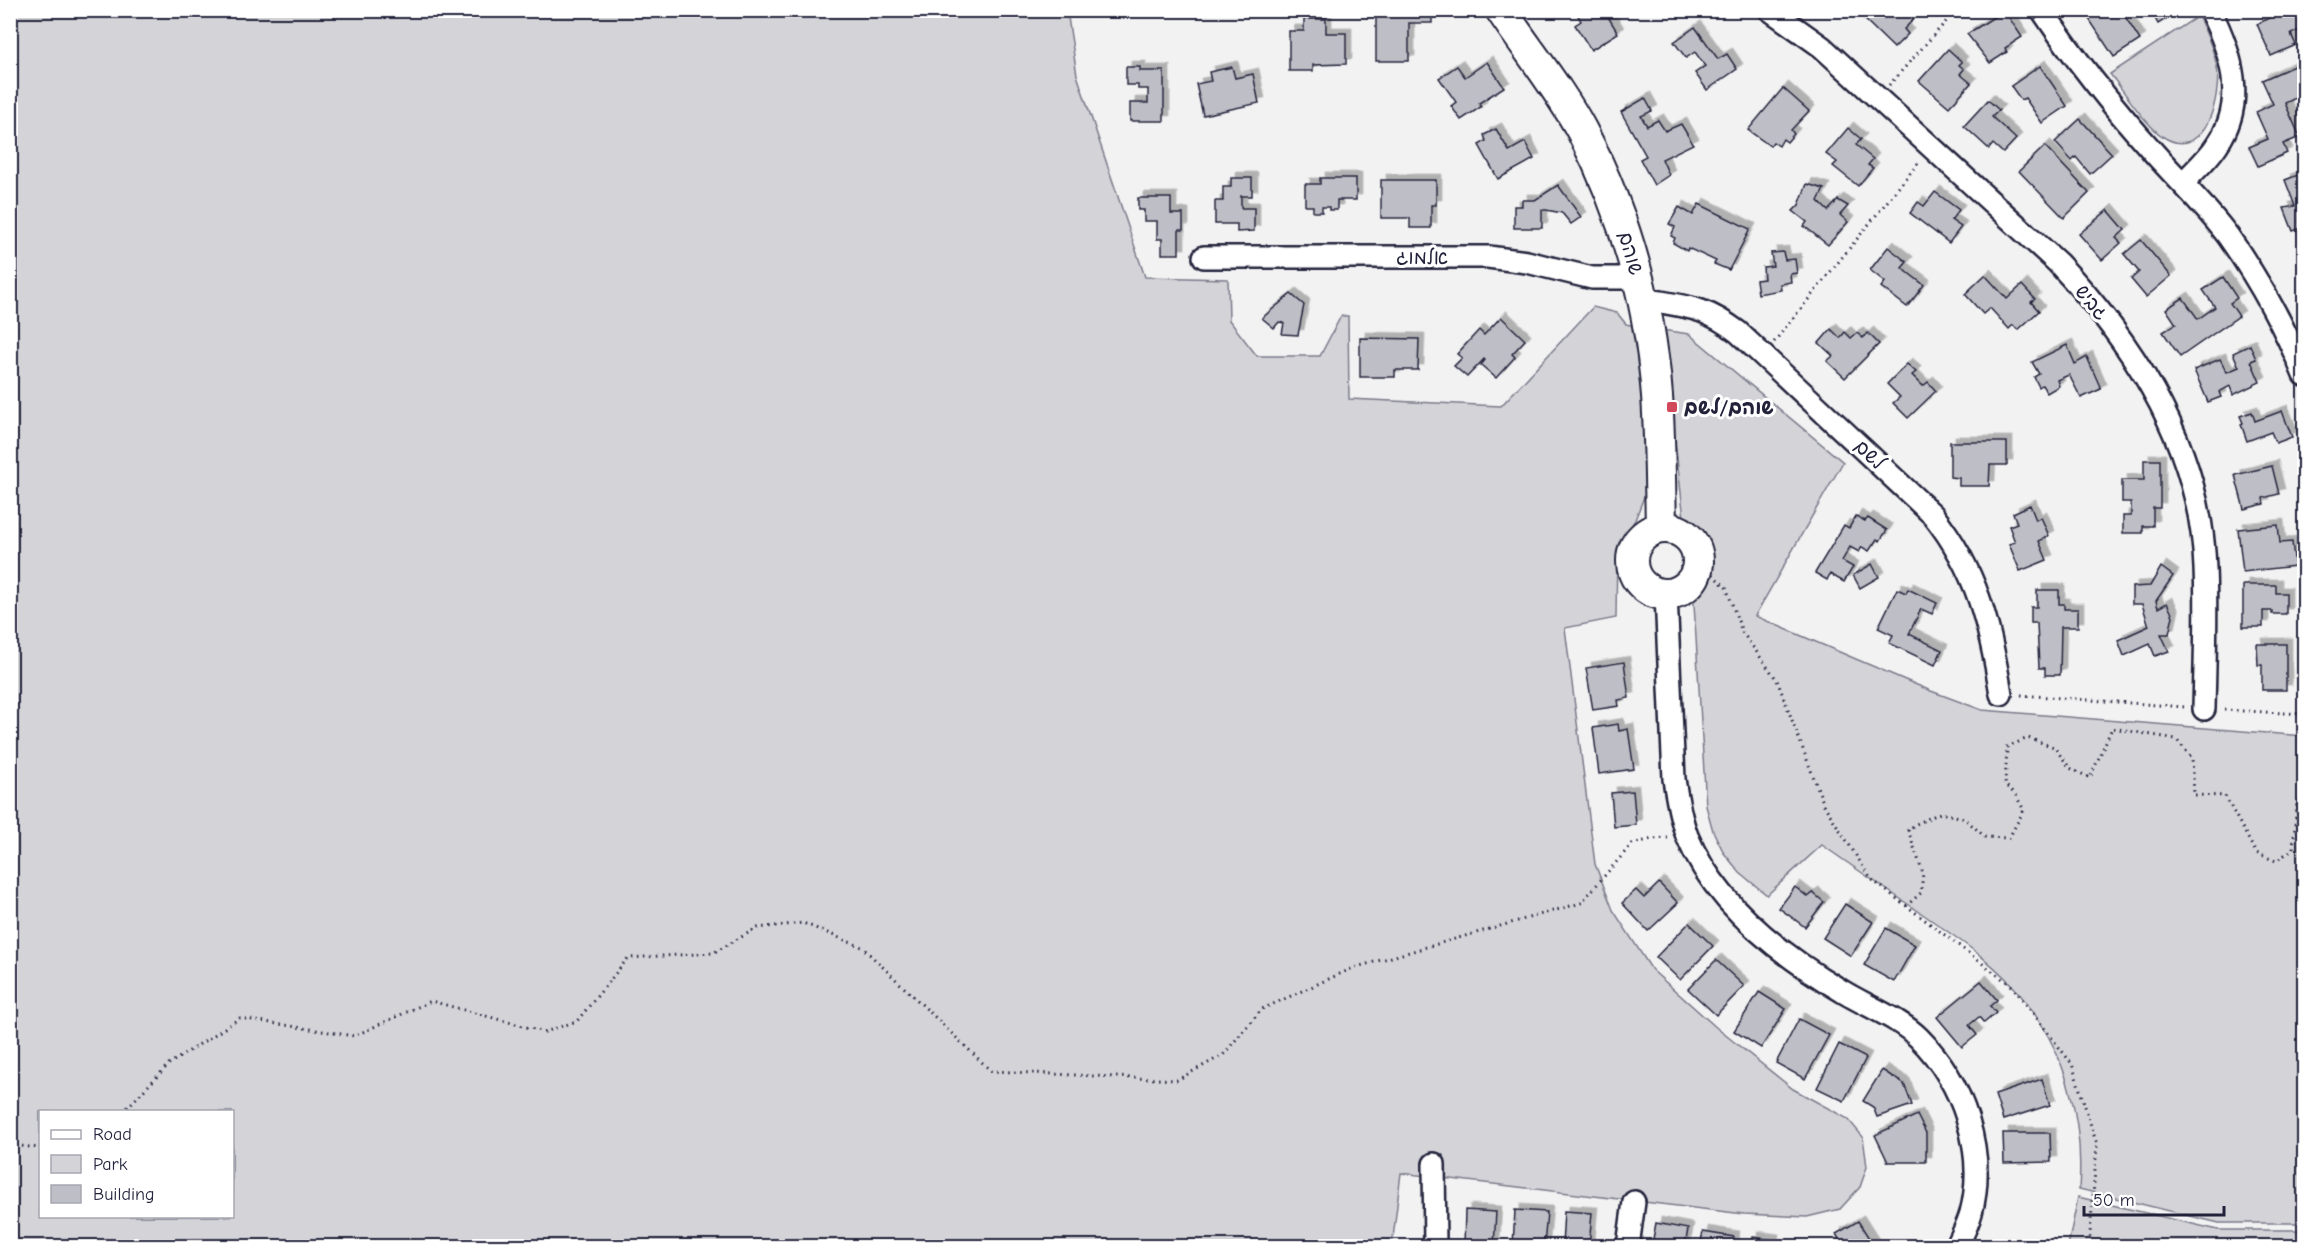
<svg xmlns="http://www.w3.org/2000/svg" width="2315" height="1257" font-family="'Comic Neue','Playpen Sans Hebrew',sans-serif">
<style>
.green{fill:#d3d3d8;stroke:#7a7a8a;stroke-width:1.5;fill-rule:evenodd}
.building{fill:#bebec6;stroke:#22223b;stroke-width:1.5;filter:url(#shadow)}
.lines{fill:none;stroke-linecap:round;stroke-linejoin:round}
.street-casing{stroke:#22223b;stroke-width:26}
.secondary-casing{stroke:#22223b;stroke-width:34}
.path{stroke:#22223b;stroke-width:3;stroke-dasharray:1.5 4.5;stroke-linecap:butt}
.street{stroke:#fff;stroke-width:21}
.secondary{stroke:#fff;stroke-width:30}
.poi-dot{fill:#d1495b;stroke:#fff;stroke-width:2}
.labels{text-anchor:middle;stroke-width:6;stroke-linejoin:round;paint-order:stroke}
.street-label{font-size:20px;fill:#22223b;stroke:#fff}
.poi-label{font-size:20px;font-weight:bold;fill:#22223b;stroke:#fff;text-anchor:start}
</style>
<defs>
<filter id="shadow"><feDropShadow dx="5.5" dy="-5.5" stdDeviation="0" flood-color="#0004"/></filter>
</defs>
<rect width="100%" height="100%" fill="#f2f2f3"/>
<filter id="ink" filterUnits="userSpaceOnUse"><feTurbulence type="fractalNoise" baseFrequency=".0167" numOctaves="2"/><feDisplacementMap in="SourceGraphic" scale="12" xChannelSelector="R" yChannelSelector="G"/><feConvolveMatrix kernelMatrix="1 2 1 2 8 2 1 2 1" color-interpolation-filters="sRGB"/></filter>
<g filter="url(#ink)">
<!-- green -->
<g class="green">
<path d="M10,11H1067L1077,75L1145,277L1228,279L1229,320L1257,356H1320L1341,316H1348L1349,399L1501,406L1593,307L1617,313L1626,324L1640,327L1647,489L1635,520L1617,548L1616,618L1565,628L1595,864L1613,910L1652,970L1718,1029L1793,1089L1848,1119L1863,1137L1867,1167L1860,1187L1840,1209L1807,1217L1744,1214L1401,1173L1392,1246H11ZM40,1112H232V1216H40Z"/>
<path d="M2198,16C2206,32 2214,49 2217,68C2221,94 2207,159 2167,139C2149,131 2124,91 2110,74Z"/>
<path d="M1662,330L1689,334L1843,462L1755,616L1931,691L1982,710L2304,736V1223H2219L2079,1189C2084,1120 2066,1051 2022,997C1996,963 1958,939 1924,915C1890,892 1856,869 1822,845L1767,895L1740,873L1724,853L1713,831L1706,806L1694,604Z"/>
<polygon points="2078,1197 2218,1230 2304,1230 2304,1246 2068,1246"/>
</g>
<!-- building -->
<g class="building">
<polygon points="1376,10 1432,10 1432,23 1409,23 1409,61 1376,61"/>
<polygon points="1575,10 1604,10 1618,33 1591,50 1575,25 1581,21"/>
<polygon points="1859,10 1906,10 1914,19 1904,29 1908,34 1894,48 1857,12"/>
<polygon points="1989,10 2004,10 2022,37 2005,48 2007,52 1990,63 1967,34 1994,17"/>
<polygon points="2101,10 2121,10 2140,40 2114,57 2089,19"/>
<polygon points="2143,10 2175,10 2176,13 2158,24 2152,13 2147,16"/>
<polygon points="2286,10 2304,10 2304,28 2291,34 2296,45 2271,56 2257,24"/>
<polygon points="1304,19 1326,19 1326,33 1346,33 1346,64 1313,65 1313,71 1289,71 1289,31 1304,31"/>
<polygon points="1695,27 1718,59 1727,54 1737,69 1707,90 1695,73 1705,66 1695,52 1686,58 1674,42"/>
<polygon points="1948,49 1962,62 1959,65 1964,69 1960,74 1971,83 1949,107 1919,81"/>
<polygon points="1487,62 1504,87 1479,103 1481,107 1461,120 1451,106 1456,102 1439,78 1457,66 1465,77"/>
<polygon points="2040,66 2067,106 2042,123 2025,98 2021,100 2011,86"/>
<polygon points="2294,66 2304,88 2304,94 2285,103 2300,137 2283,144 2287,153 2258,166 2249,147 2268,139 2256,112 2273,104 2262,80"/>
<polygon points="1126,67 1140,67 1140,71 1164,71 1164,121 1130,121 1130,103 1148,103 1148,89 1138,89 1138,85 1126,85"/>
<polygon points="1232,67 1235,78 1253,74 1259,103 1203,115 1196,84 1211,81 1209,72"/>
<polygon points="1783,88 1809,111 1791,130 1794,134 1787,142 1783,139 1779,146 1773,142 1770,146 1748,130"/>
<polygon points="1645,98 1652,111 1641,116 1647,126 1658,120 1665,131 1681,124 1693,144 1662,159 1669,175 1654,185 1640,159 1646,156 1621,112"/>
<polygon points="1988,100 1999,110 1992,117 2016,139 2003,153 1993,144 1989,149 1964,126"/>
<polygon points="2080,119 2112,154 2090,174 2076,157 2072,161 2055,142"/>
<polygon points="1848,128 1861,139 1856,145 1873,159 1868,165 1873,168 1858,186 1833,166 1837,162 1826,154"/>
<polygon points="1496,129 1509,151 1525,142 1534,159 1498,179 1479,145 1486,141 1484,135"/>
<polygon points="2045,146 2089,193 2064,218 2019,171"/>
<polygon points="2298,175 2299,180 2304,177 2304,227 2293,231 2284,208 2295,206 2285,180"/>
<polygon points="1231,178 1252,178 1252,196 1241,196 1241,208 1254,208 1254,231 1237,232 1237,224 1215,224 1215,201 1223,201 1223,187 1231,187"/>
<polygon points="1320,178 1356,178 1356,200 1337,200 1337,210 1329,210 1329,207 1322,207 1322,212 1313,212 1313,206 1305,206 1305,184 1320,184"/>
<polygon points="1381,180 1436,180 1436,205 1431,205 1431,228 1410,228 1410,218 1381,218"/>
<polygon points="1807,184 1824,189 1818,201 1828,211 1838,200 1848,206 1840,215 1848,222 1828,245 1804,226 1807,222 1793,211 1799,205"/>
<polygon points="1558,185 1581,217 1571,224 1562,213 1546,210 1542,210 1542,228 1514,228 1514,206 1522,206 1522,200 1535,200"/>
<polygon points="1935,192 1959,210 1951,220 1961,227 1949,243 1910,213 1918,202 1924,206"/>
<polygon points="1138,198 1171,198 1171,214 1183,214 1183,230 1179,230 1179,254 1162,254 1162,239 1157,239 1157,221 1144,221 1144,210 1138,210"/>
<polygon points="1699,204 1750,229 1729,270 1714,264 1716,261 1688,248 1687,251 1673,243 1675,238 1671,236 1675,227 1669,224 1679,207 1693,215"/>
<polygon points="2108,210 2125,230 2116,238 2121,243 2102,260 2079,234"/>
<polygon points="2141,240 2171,276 2146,297 2131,279 2139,272 2124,254"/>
<polygon points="1888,247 1907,262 1902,268 1924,285 1907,307 1881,287 1885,282 1870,270"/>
<polygon points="1783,252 1785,260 1795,259 1797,273 1790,274 1791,282 1780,284 1781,290 1758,294 1756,280 1764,279 1763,267 1773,266 1771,253"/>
<polygon points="1985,275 2007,299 2022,285 2035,299 2031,302 2039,311 2018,330 2013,325 2009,329 1990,308 1983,314 1965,294"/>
<polygon points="2223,277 2237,298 2230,303 2239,316 2180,357 2163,332 2176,324 2166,309 2183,298 2198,319 2215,307 2203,290"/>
<polygon points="1291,294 1304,305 1298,335 1282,334 1284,323 1279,322 1274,328 1262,318"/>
<polygon points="1501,317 1525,340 1512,354 1515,357 1496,378 1481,365 1485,360 1484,359 1467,377 1454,366 1462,358 1457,354 1479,330 1484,335"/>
<polygon points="1831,329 1840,338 1845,332 1851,338 1857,333 1863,338 1868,333 1879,344 1845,378 1827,361 1833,356 1819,343"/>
<polygon points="1360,338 1419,339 1418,370 1395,370 1395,377 1360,377"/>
<polygon points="2067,345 2075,364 2087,357 2101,389 2081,398 2069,375 2057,380 2059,386 2047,393 2042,385 2039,387 2034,377 2039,374 2032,362"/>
<polygon points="2250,345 2256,359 2251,361 2260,382 2233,395 2230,386 2219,392 2221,397 2208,402 2194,370 2220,359 2227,372 2239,367 2233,353"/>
<polygon points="1907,364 1916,372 1912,375 1923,386 1928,382 1936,391 1908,418 1893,403 1900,397 1887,384"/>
<polygon points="2282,411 2292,437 2276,443 2271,432 2247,441 2241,424 2243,423 2240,416 2252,412 2255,421"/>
<polygon points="1950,442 2007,442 2007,465 1990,465 1989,486 1959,486 1959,478 1950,477"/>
<polygon points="2144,460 2160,460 2160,508 2153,508 2153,526 2143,526 2143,533 2123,533 2123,516 2131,516 2131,502 2122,502 2122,480 2144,480"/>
<polygon points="2272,466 2279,494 2263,498 2264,504 2244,509 2235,475"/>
<polygon points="2030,505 2036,520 2041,517 2049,536 2039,541 2047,560 2020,571 2009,544 2015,542 2009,526 2017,523 2013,513"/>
<polygon points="1856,516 1865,521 1868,518 1887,530 1880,541 1877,539 1869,551 1862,547 1859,552 1850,547 1842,561 1853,567 1844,582 1830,574 1827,580 1815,573 1844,525 1849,528"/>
<polygon points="2278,525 2280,543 2292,542 2295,566 2243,572 2238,529"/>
<polygon points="1872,564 1879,577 1860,588 1853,575"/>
<polygon points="2161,567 2173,576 2156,601 2158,608 2167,603 2173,616 2169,634 2161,634 2169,651 2155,656 2150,644 2124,656 2118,640 2149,626 2142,604 2132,604 2132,587 2150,586"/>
<polygon points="2243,585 2276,585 2276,593 2286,593 2286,614 2272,614 2272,611 2263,611 2263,627 2243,627"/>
<polygon points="1897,589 1906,593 1908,589 1937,603 1932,614 1921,609 1909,634 1942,650 1935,665 1889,643 1893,635 1878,628"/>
<polygon points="2037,590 2059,590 2059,604 2064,604 2064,609 2078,609 2078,627 2061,627 2060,675 2045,675 2045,668 2039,668 2037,623 2031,623 2031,607 2037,607"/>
<polygon points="2257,644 2286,644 2286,690 2262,690 2262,665 2258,665"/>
<polygon points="1624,662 1629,698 1618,700 1619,706 1593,710 1586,668"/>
<polygon points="1618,724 1619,731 1628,729 1634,769 1599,774 1593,728"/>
<polygon points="1633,791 1636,825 1614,827 1611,793"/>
<polygon points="1659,883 1678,903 1648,931 1622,903 1636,890 1644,898"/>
<polygon points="1795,887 1808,897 1813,893 1824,902 1805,927 1779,908"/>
<polygon points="1845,904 1873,922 1851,956 1823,938"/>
<polygon points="1689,923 1713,946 1680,980 1656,957"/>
<polygon points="1886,928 1915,945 1894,982 1864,965"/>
<polygon points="1716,960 1744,986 1716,1015 1688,989"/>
<polygon points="1981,981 1997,1000 1990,1006 1996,1013 1984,1023 1979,1017 1969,1025 1977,1035 1962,1047 1937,1017"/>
<polygon points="1759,992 1786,1009 1761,1048 1734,1031"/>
<polygon points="1799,1019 1829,1035 1805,1079 1776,1063"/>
<polygon points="1839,1044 1866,1058 1844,1101 1817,1088"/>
<polygon points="1882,1070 1904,1084 1912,1105 1877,1117 1873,1107 1863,1101"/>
<polygon points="2042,1079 2050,1105 2003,1120 1995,1095"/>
<polygon points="1917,1115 1926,1133 1926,1162 1888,1162 1875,1135"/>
<polygon points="2003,1133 2050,1133 2051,1162 2004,1163"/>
<polygon points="1465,1210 1496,1212 1494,1246 1464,1246"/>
<polygon points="1515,1210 1547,1212 1544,1246 1513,1246"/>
<polygon points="1564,1211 1592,1213 1589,1246 1562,1246"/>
<polygon points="1858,1221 1874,1246 1843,1246 1836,1234"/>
<polygon points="1656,1223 1688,1229 1685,1246 1659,1246 1660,1241 1653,1239"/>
<polygon points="1703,1232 1734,1237 1733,1246 1700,1246"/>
<polygon points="1753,1237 1773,1240 1772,1246 1752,1246"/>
</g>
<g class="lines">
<defs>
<g id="street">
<path d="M1770,10L1822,47L2058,263C2137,347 2201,449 2205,568C2207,614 2205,662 2204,709"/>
<path d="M2042,10C2076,61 2114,108 2155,154C2179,181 2206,206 2228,236C2259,280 2284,325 2304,375"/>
<path d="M2183,183C2194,171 2208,159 2217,145C2247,102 2232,54 2210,10"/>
<polyline points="1204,257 1488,257 1527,262 1592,278 1639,278"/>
<path d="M1644,299C1685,307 1702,305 1738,332L1933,515C1977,570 1990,626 2001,694"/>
<path d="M1666,594L1674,779C1677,799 1680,817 1687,836C1715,904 1781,955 1842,991C1866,1006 1899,1018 1919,1038C1963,1082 1987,1152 1971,1213C1968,1224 1962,1236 1957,1246"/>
<polyline points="1434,1164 1435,1246"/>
<polyline points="1628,1246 1634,1202"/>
</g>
<g id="secondary">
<path d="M1501,10C1528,51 1559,88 1582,131C1625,214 1650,302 1657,396C1660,440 1660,484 1661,528"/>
<circle cx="1665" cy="561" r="33"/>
</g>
</defs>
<!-- street casing -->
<use href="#street" class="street-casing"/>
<!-- secondary casing -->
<use href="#secondary" class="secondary-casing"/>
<!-- path -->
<g class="path">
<polyline points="1889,85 1951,16 1961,10"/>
<polyline points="1774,342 1919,162"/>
<polyline points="1699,563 1726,587 1742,632 1777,680 1824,805 1871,879 2012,986 2072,1064 2097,1145 2089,1246"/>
<polyline points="2021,695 2185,707"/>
<polyline points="2224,710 2304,714"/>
<polyline points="1906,906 1921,893 1923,873 1908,830 1916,824 1940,813 1964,818 1985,837 2009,838 2024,810 2015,794 2005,785 2007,747 2028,738 2054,747 2070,768 2090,778 2112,728 2176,739 2192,758 2194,795 2225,796 2256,853 2276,861 2293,849 2297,801 2304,800"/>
<polyline points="123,1112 169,1064 240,1018 354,1036 431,1001 545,1032 577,1021 628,958 713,953 757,928 803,923 862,947 991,1071 1177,1080 1223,1055 1262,1009 1353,968 1581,903 1632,844 1652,839 1668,838"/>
<polyline points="10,1145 40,1148"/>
</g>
<!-- street -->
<use href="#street" class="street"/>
<!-- secondary -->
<use href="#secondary" class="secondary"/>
</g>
</g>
<!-- markers -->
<rect class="poi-dot" x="1666" y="401" width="12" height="12" rx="3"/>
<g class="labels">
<!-- street labels -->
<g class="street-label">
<text transform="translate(1631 253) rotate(74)" y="7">שוהם</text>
<text x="1422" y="264">אלמוג</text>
<text transform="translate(2092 302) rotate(50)" y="7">גביש</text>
<text transform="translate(1870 454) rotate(43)" y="7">לשם</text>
</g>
<!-- poi labels -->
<g class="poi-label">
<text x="1684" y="414">שוהם/לשם</text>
</g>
</g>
<!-- margin -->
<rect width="2315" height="1257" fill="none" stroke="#fff" stroke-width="36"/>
<rect x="18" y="18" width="2279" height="1221" fill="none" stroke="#22223b" stroke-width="2" filter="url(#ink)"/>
<!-- legend -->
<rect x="39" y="1110" width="195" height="108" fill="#ffffff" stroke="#a7a7b1" stroke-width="1.5"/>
<rect x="51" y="1130" width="30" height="9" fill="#ffffff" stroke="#a7a7b1" stroke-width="1.5"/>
<text x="93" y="1140" font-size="18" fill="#22223b">Road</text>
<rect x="51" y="1155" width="30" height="18" fill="#d3d3d8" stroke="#a7a7b1" stroke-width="1.5"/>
<text x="93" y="1170" font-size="18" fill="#22223b">Park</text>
<rect x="51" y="1185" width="30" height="18" fill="#bebec6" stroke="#a7a7b1" stroke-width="1.5"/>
<text x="93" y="1200" font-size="18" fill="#22223b">Building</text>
<!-- scale -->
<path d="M2084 1206v9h140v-9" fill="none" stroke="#22223b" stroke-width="3"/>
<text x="2093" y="1206" font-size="18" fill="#22223b" stroke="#ffffff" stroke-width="4.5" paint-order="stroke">50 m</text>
</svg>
